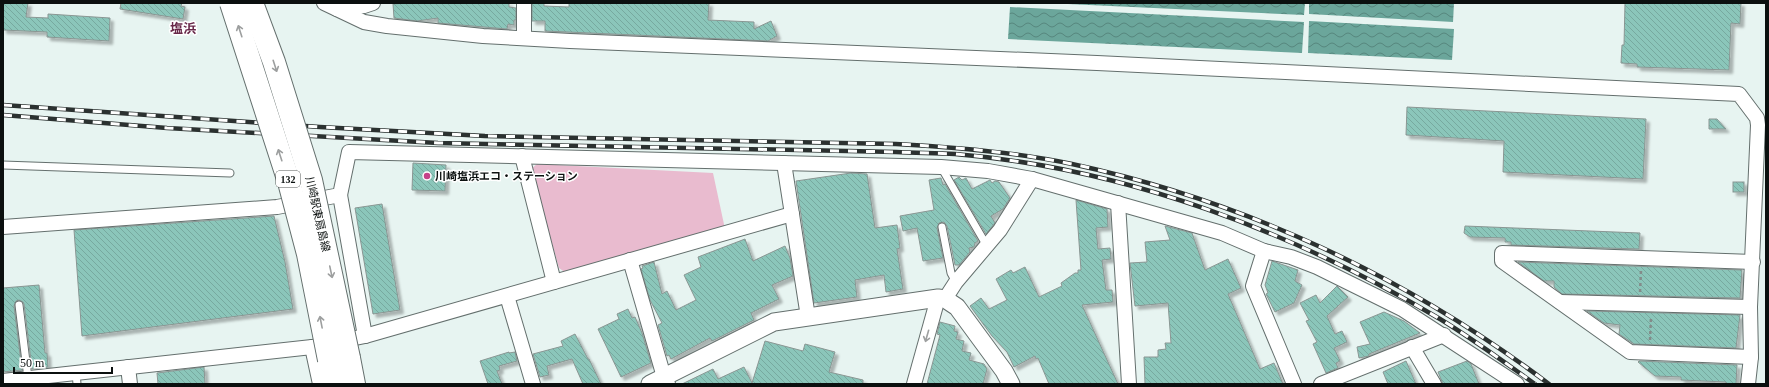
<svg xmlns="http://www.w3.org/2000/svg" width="1769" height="387" font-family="'Times New Roman','Noto Sans JP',serif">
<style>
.park{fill:#e9bbcf}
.water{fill:url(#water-waves)}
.building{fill:url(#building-back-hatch);stroke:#8a9693;filter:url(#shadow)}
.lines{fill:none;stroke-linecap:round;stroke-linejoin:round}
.service-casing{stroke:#646f6d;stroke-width:9}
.minor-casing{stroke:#646f6d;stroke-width:16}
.tertiary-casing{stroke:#646f6d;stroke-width:19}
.trunk-casing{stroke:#646f6d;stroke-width:24}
.path{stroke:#838c8a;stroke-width:2.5;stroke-dasharray:3 3;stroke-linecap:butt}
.service{stroke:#fff;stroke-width:7}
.minor{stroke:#fff;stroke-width:14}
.tertiary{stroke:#fff;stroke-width:17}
.trunk{stroke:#fff;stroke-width:22}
.rail-casing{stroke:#2b3130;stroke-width:4.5}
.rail{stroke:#fff;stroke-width:3;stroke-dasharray:9;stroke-linecap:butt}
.trunk-bridge-casing{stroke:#646f6d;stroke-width:24;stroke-linecap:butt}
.trunk-bridge{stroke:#fff;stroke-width:22}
.oneway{stroke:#9d9f9f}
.poi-dot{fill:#c54289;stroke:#fff;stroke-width:1.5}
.labels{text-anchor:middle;stroke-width:3;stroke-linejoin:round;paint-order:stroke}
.shield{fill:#fff;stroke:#545857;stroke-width:1}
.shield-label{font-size:10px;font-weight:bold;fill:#0b100f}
.poi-label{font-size:11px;font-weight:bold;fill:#0b100f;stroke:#fff;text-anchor:start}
.street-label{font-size:11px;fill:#0b100f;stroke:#fff}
.quarter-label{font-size:13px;font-weight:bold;fill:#682849;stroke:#fff}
</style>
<defs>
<pattern id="water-waves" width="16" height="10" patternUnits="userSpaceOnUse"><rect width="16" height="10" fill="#6ba69b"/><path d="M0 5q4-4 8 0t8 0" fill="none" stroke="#56867d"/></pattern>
<pattern id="building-back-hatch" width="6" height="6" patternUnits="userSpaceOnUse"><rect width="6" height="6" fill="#8bc6ba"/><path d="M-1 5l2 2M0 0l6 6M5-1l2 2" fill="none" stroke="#77a99f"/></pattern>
<filter id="shadow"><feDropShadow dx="3.5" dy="3.5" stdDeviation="1" flood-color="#0004"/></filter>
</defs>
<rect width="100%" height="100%" fill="#e7f4f1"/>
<!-- park -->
<polygon class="park" points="537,164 713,173 725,229 566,273 559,268 531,169"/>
<!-- water -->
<g class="water">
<polygon points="1046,3 1305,3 1304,15"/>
<polygon points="1309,3 1454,3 1453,22 1309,14"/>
<polygon points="1010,7 1304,22 1302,53 1008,39"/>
<polygon points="1309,21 1454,29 1452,60 1308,53"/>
</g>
<!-- building -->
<g class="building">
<polygon points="3,3 28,3 26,17 48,18 48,14 110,18 109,41 47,37 47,32 3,30"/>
<polygon points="121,3 182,3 181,6 185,7 183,19 120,9"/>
<polygon points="406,3 509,3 509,7 516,8 516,20 514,20 514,25 508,24 507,29 438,23 438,18 417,21 394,18 393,4"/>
<polygon points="532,3 544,3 544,6 569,7 569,3 709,3 708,20 754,22 754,29 771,21 777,36 768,41 545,31 545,21 532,21"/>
<polygon points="1625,3 1741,3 1740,24 1731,23 1729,70 1637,67 1637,64 1621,63 1622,45 1624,45"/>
<polygon points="1407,107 1646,119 1643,179 1503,172 1504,141 1406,135"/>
<polygon points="1709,119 1717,119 1726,129 1709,129"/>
<polygon points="413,163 446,165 445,191 412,190"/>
<polygon points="851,173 867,174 875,228 897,225 900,248 897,249 903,289 886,292 884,275 855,280 857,297 814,303 796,181"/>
<polygon points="959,177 962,180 966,178 972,189 990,180 992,183 995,181 999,182 1010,198 1003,209 991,216 995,223 986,234 954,180"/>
<polygon points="941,178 943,185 945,184 978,241 975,243 974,247 969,248 970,252 959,265 955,265 947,226 944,222 939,223 937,228 943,258 923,261 917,228 903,231 900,216 934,210 929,180"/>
<rect x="1733" y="182" width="11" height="10"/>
<polygon points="1076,200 1107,209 1108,227 1096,228 1098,249 1110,248 1111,259 1102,260 1106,290 1112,290 1113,302 1082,305 1118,384 1049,384 1038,358 1036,359 1035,356 1014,367 1007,352 992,336 970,306 981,298 989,309 1007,300 996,279 1011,270 1013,273 1025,267 1039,297 1062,286 1061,283 1075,273 1078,273 1078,270 1081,270"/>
<polygon points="382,204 400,310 373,314 355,208"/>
<polygon points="274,216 285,262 293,309 82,336 74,230"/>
<polygon points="1165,226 1192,233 1205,270 1228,259 1241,288 1228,294 1260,369 1274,363 1283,384 1145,384 1144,357 1158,357 1158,350 1166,349 1165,343 1171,343 1168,303 1135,306 1130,263 1147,262 1145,242 1170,240"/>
<polygon points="1465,226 1640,233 1639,249 1511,245 1511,242 1505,242 1505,238 1470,237 1464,233"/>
<polygon points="745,239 753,261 785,246 790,258 793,276 772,285 779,299 751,313 754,320 712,341 710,338 671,359 669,355 667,356 658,325 662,323 650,300 641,269 643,268 642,266 654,262 662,294 667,291 676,310 696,300 684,275 701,267 698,257"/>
<polygon points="1272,261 1298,270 1295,281 1302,285 1294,303 1275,312 1266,294 1268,293 1265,285"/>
<polygon points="1518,262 1742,270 1740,298 1562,294 1554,287 1554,281 1544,281"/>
<polygon points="39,285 45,353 47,353 48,367 32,369 24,304 23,302 19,300 16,301 14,306 22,370 3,372 3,288"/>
<polygon points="1337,286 1348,297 1327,316 1335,334 1342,331 1347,342 1334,348 1340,361 1336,363 1338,368 1326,373 1313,344 1317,342 1306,321 1309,320 1300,303 1316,295 1320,303"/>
<polygon points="628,309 632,318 635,317 642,333 651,363 621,377 598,329 619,319 617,314"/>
<polygon points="1587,311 1740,315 1736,348 1634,344 1619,334 1620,325 1604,323"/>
<polygon points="1384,312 1404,321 1420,333 1369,354 1369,356 1359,358 1357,347 1370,344 1360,322"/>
<polygon points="940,322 955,326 954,331 958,332 956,339 964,341 962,351 971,353 969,360 984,364 987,369 983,384 927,384 940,335 937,334"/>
<polygon points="575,334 588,359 589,359 601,384 583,384 572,359 547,366 549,375 540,377 533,354 563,346 561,341"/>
<polygon points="765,341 803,351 805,344 835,352 829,372 863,380 863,384 682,384 713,369 718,379 744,367 752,383"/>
<polygon points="509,352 509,353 515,352 517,361 499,366 500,370 497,371 502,384 488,384 480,361"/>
<polygon points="1406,361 1416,384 1388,384 1383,372"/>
<polygon points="1467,361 1471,364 1479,384 1443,384 1438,372"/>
<polygon points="1639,361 1737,365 1736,384 1726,384 1726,382 1681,380 1681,377 1655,376 1638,362"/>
<polygon points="204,367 205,384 158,384 157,373"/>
</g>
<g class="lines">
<defs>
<g id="service">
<polyline points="3,165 230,173"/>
<polyline points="941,167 987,246"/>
<polyline points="942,227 951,273 956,282"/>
<polyline points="19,305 28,378"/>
<polyline points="76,373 77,384"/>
</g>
<g id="minor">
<polyline points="324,3 364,22 387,26 483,36 570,41 1097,63 1739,94 1757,118 1758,125 1750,307 1751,357 1748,384"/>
<polyline points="524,3 524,38"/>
<polyline points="337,9 364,6 373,3"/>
<polyline points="522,156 554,282"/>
<polyline points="784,163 808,317"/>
<polyline points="340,195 365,336"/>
<polyline points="1118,203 1129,384"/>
<polyline points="3,227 277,207 340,195 349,152 941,167 988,171 1032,179 1222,233 1264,251 1291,257 1317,267 1402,309 1517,384"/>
<polyline points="1264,251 1253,286 1294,384"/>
<polyline points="630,260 664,377 668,384"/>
<polyline points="507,296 533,384"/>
<polyline points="945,299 956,282 1000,230 1032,179"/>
<polyline points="1560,302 1750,307"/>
<polyline points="312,347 320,384"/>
<polyline points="1412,347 1434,384"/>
<polyline points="1751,357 1630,352 1502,261 1502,253 1753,262"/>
<polyline points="128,367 130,384"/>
<polyline points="3,381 312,347 365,336 792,214"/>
<polyline points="914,384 938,298"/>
<polyline points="1321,384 1444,335"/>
</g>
<polyline id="tertiary" points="650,384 774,322 938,298 945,299 957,307 1004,371 1011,384"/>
<g id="trunk">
<polyline points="349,358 354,384"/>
<polyline points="329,360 333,384"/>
</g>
</defs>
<!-- service casing -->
<use href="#service" class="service-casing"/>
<!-- minor casing -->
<use href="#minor" class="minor-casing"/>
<!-- tertiary casing -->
<use href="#tertiary" class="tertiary-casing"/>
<!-- trunk casing -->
<use href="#trunk" class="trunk-casing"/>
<!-- path -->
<g class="path">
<polyline points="1640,292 1641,271"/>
<polyline points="1650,340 1651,317"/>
</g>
<!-- service -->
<use href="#service" class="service"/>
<!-- minor -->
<use href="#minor" class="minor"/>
<!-- tertiary -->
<use href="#tertiary" class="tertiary"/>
<!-- trunk -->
<use href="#trunk" class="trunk"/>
<defs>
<g id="rail">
<path d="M3,105L320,127L485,136L896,144C955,147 1014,152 1072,164C1245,201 1407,277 1549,384"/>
<path d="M3,115L167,128L438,143L896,152C915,153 935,153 955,154C1125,168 1294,232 1440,319C1473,339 1504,362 1535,384"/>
</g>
</defs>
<!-- rail casing -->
<use href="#rail" class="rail-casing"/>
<!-- rail -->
<use href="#rail" class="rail"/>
<defs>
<g id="trunk-bridge">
<polyline points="231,3 289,182 308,254 329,360"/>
<polyline points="252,3 274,62 311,180 349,358"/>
</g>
</defs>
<!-- trunk-bridge casing -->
<use href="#trunk-bridge" class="trunk-bridge-casing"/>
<!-- trunk-bridge -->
<use href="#trunk-bridge" class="trunk-bridge"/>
</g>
<!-- one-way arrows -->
<defs><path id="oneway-shaft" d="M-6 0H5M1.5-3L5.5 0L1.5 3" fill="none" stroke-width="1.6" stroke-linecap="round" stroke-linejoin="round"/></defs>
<g class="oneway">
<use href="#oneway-shaft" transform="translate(240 31) rotate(-108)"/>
<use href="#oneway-shaft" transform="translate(275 66) rotate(72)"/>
<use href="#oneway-shaft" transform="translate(280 155) rotate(-108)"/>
<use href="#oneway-shaft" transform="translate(331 272) rotate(78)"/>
<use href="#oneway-shaft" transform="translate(321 322) rotate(-101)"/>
<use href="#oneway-shaft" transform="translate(927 336) rotate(106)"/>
</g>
<!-- markers -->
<circle class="poi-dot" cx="427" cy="176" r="4"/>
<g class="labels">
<!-- shield labels -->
<rect class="shield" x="276" y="171" width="24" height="16" rx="3"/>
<g class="shield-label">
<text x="288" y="183">132</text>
</g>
<!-- poi labels -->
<g class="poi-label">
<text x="435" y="180">川崎塩浜エコ・ステーション</text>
</g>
<!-- street labels -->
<g class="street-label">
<text transform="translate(318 214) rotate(77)" y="4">川崎駅東扇島線</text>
</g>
<!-- quarter labels -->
<g class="quarter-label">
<text x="183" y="33">塩浜</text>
</g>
</g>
<!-- border -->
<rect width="1769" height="387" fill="none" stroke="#0b100f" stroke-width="8"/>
<!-- scale -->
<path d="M14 367v6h98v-6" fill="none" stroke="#0b100f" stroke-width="2"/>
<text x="20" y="367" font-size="12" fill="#0b100f" stroke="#ffffff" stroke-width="3" paint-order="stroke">50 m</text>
</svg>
